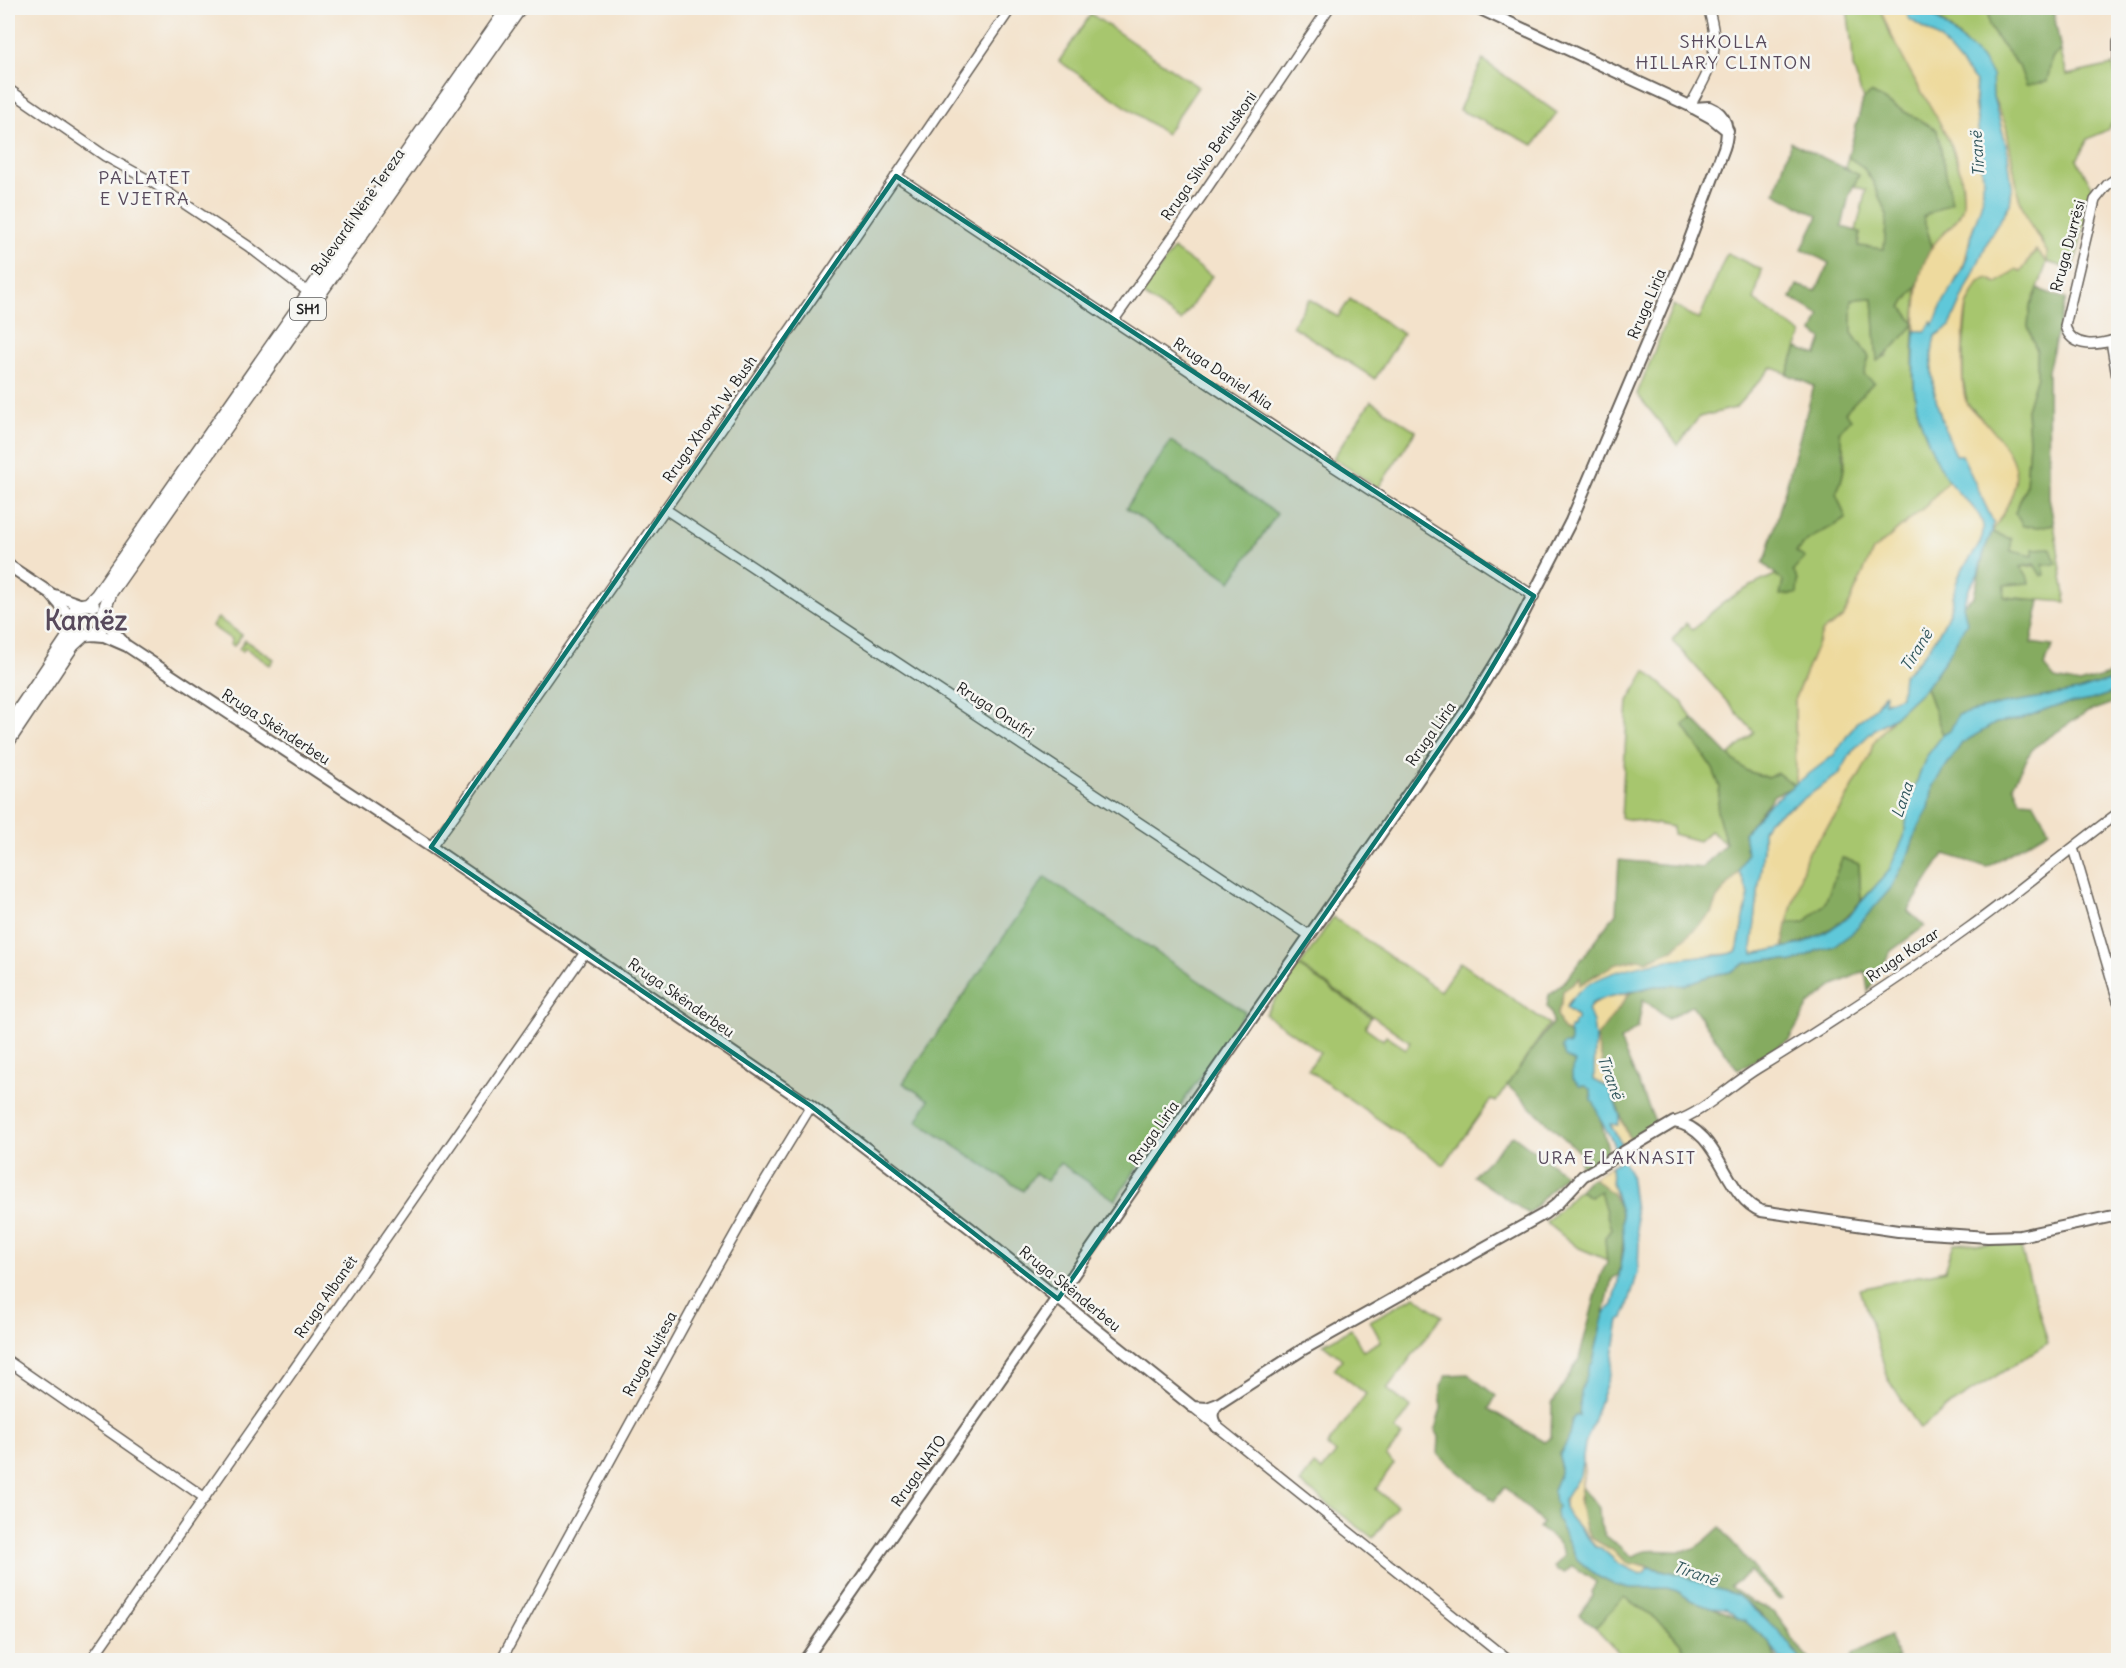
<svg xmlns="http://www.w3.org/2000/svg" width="2126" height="1668" font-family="Delius,sans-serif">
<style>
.green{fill:#a7c66e;stroke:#627145;stroke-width:1.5}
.forest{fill:#85ab61;stroke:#50643e;stroke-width:1.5}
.sand{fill:#eeda9e;stroke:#857b5d;stroke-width:1.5}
.water{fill:#5ec8d9;stroke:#3d727a;stroke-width:1.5}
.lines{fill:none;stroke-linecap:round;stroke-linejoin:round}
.tertiary-casing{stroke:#676159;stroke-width:12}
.secondary-casing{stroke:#676159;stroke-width:14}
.primary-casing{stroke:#676159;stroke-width:15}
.tertiary{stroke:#fff;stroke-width:9}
.secondary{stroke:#fff;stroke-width:10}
.primary{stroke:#fff;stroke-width:12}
.marked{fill:#0f766e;fill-opacity:0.2;stroke:#0f766e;stroke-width:4.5;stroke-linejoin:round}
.labels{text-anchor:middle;stroke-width:5;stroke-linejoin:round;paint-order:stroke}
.shield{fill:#f6f6f2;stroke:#5d5d5c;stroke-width:1.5}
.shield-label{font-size:14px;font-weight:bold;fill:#1c1c1c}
.street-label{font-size:15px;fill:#1c1c1c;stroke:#f6f6f2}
.water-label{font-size:16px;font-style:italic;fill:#33585e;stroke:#f6f6f2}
.quarter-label{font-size:18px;letter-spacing:1.5px;fill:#584a5c;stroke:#f6f6f2}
.town-label{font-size:27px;font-weight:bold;fill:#584a5c;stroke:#f6f6f2}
</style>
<rect width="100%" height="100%" fill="#f6f6f2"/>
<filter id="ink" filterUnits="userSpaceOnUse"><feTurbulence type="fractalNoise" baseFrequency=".0167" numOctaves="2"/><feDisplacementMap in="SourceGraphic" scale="12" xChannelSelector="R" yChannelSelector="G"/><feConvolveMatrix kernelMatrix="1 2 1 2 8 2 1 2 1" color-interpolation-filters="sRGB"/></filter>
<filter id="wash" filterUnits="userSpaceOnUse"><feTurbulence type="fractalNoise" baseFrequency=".008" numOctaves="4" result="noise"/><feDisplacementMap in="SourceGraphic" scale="24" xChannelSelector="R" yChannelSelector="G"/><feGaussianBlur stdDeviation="1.35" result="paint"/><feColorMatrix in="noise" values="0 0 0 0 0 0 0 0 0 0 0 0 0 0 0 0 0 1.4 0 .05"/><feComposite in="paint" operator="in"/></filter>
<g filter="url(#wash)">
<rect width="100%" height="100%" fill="#f3e2cb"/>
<!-- green -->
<g class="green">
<polygon points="1847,8 1880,8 1888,31 1944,128 1961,174 1964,205 1956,221 1932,246 1923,217 1937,130 1871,93 1863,100 1853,67 1852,46"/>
<polygon points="1927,8 1988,8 1989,26 2000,43 2019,66 2052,58 2061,51 2067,75 2113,65 2118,86 2118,116 2107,130 2088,139 2077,160 2094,190 2073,270 2047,262 2038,289 2030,307 2028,326 2037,352 2037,376 2027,409 2029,440 2026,486 2015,513 2039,527 2054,524 2066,602 2004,597 2005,585 2019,567 2057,564 2011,551 2011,539 1992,532 2003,514 1981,418 1967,403 1963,379 1963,350 1967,306 1979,282 1988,278 1997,283 2016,270 2021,272 2036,250 2046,261 2042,241 2029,223 2019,198 2006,126 1993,97 1992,75 1962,40"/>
<polygon points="1091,14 1198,87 1166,134 1059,61"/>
<polygon points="1483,60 1557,113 1534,145 1459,110"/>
<polygon points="1848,157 1863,167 1873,182 1887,216 1884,249 1858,246 1860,232 1856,231 1866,190 1854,186 1859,175 1845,168"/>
<polygon points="1173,249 1212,276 1181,321 1142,294"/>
<polygon points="1727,253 1762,270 1754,300 1802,334 1787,374 1772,367 1735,408 1699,417 1678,445 1637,394 1673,305 1699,320"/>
<path d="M1917,286C1915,326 1909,369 1917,408C1923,434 1937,458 1948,481L1927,505L1873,551L1843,618L1823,631L1795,698L1796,786L1777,773L1768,778L1747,771L1729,756L1754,732L1672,640L1686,623L1693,630C1720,602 1740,590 1775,575L1784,581L1793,571L1796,552L1809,539L1846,519L1836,493C1842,482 1846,466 1845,453C1844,446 1838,438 1839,430C1840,411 1862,378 1869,357L1852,333V299L1873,298L1877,360L1887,356L1891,348L1915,324L1902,307Z"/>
<polygon points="1309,299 1338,317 1350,299 1403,334 1375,379 1292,326"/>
<polygon points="1371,401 1416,431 1378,488 1333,458"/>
<polygon points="1171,441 1277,514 1231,581 1126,508"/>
<polygon points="218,618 242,635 234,646 230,644 232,640 212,626"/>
<polygon points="245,640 274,659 270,665 245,648 242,652 239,649"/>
<polygon points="1646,671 1682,702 1693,719 1683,725 1713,769 1720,787 1717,811 1726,843 1710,831 1699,841 1673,834 1673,827 1621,818 1628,701"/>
<polygon points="1926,687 1943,735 1926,757 1909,803 1904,837 1888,873 1861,901 1859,864 1843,858 1825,903 1805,922 1787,923 1807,854 1841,809 1869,758 1873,743 1892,719"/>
<polygon points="1045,877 1245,1012 1115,1200 1060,1163 1047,1181 1035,1173 1023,1191 917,1121 929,1100 903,1083"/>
<polygon points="1333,917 1440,991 1460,962 1549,1024 1496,1102 1491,1099 1444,1165 1308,1070 1320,1052 1265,1014 1298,966 1371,1017 1365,1027 1383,1040 1386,1036 1406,1049 1410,1042 1300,966"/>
<polygon points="1579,1190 1590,1197 1600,1190 1611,1229 1605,1238 1607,1260 1577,1247 1546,1222"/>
<polygon points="1954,1243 2020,1245 2048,1343 1952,1404 1920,1429 1888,1378 1860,1289 1945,1270"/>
<polygon points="1415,1296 1442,1316 1387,1389 1411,1408 1395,1430 1402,1436 1386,1457 1394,1464 1376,1489 1397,1506 1373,1538 1300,1483 1314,1465 1322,1471 1336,1453 1327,1446 1366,1394 1334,1369 1342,1359 1323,1344 1351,1329 1363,1351 1381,1341 1370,1321"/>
<path d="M1624,1597C1648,1613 1679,1632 1690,1660H1625L1595,1628Z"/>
</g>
<!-- forest -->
<g class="forest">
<polygon points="1988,8 2053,8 2061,51 2052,58 2047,82 2026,85 2019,66 2000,43 1989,26"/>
<path d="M1871,93L1937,130L1952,202L1923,217L1932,246L1917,286L1902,307L1915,324C1904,335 1889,355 1877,361L1873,298L1852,299V333L1869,357L1864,375L1874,382L1845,412L1851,419L1839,432C1845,453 1847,473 1836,493L1846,519L1809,539L1796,552L1805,558L1793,571L1798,580L1797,594L1780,595L1783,581L1763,563L1766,558L1814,386L1787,374L1797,348L1817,355L1822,339L1813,332L1820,315L1791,298L1797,285L1816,291L1829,263L1802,249L1818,216L1775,193L1791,142L1859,175L1849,195L1842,227L1860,232L1858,246L1884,249L1887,215L1873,182L1863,167L1848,157L1863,100Z"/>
<polygon points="2038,289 2066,299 2048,370 2049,497 2054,524 2039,527 2023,526 2015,513 2026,486 2029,440 2027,409 2037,376 2037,352 2028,326 2030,307"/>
<polygon points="1992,532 2011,539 2011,551 2033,556 2033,549 2050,548 2057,564 2043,565 2045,575 2041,576 2034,564 2020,567 2027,575 2029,583 2005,585 2004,597 2040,601 2031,643 2053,646 2044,666 2055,679 2080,684 2118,672 2118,678 2078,691 2009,703 1958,715 1950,732 1943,735 1926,687 1948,656 1963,605 1974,596 1985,548"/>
<polygon points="2118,691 2118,701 2085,713 2033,748 2013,785 2020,800 2033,801 2049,830 1987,867 1944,854 1908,911 1925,926 1891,951 1868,991 1865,971 1836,984 1809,1005 1789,1040 1738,1070 1692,1005 1668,1019 1643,999 1638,1027 1620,1041 1656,1124 1630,1140 1603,1069 1595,1038 1630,993 1654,986 1684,985 1709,976 1730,972 1746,963 1771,959 1794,962 1818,950 1834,946 1851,934 1891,887 1907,858 1917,830 1929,808 1933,785 1962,743 1996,723 2021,719 2052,707 2091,700"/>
<path d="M1693,719L1729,756L1747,771L1768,778L1777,773L1796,786L1774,795L1744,833L1747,853L1739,872L1717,899L1711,914L1681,943L1673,949L1647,961L1598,973L1579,986V979L1572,985L1563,991L1562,1002L1557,1014L1563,1030L1570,1034C1570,1051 1576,1080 1591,1090L1592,1101L1597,1106L1609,1153L1580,1171V1158L1582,1155L1507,1085L1553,1022L1551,1012L1547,1006L1549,995L1566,980L1616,913L1619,860L1702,868L1726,843L1717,811L1720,787L1713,769L1683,725Z"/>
<path d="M1842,858L1859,864L1861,901C1841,926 1815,941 1783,948L1786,923L1805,922L1825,903Z"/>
<polygon points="1513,1135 1565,1174 1529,1214 1473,1176"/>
<path d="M1593,1178C1598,1183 1606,1186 1611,1192C1629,1212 1623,1250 1619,1274L1612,1279L1611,1283L1593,1362L1581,1392L1579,1416H1575L1572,1420L1568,1441L1560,1454V1473L1553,1490L1558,1507L1557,1519L1577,1559L1597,1576L1615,1585L1629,1588H1667L1677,1591L1691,1600L1720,1610L1745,1621L1769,1642L1777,1660H1690C1679,1632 1648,1613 1624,1597L1595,1628L1579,1615L1593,1596L1592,1591L1596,1582L1572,1566L1565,1573L1557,1571L1554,1567L1564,1555C1559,1539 1551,1537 1539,1528L1542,1523L1505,1487L1494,1501L1438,1455L1439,1437L1435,1429L1441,1409V1386L1447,1375L1468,1374L1496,1396L1489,1409L1544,1442L1551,1437L1552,1404L1579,1359L1601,1274L1607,1263L1605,1238L1611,1229L1600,1191L1590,1197L1579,1190L1587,1181Z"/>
<path d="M1581,1485L1599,1508L1600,1524L1605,1535L1633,1557C1650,1543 1674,1557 1694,1548C1703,1544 1712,1534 1720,1527L1761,1577L1782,1598L1778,1599L1750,1572L1730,1587L1752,1602L1774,1612L1789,1632L1792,1639L1810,1660H1801L1795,1651L1759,1612L1737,1595L1707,1586L1682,1575L1639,1564L1630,1565L1612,1550L1591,1538L1585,1529L1579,1510Z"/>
<polygon points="1889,1635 1899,1660 1849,1660 1854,1654"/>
</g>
<!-- sand -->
<g class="sand">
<path d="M1880,8H1902L1907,11L1909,18L1940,39L1976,81L1974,103L1981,146V159L1984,186L1982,205L1971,234L1965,262L1932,327V323L1926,331H1915C1916,302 1916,272 1932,247C1941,232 1962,222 1963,203C1966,161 1940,123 1920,89C1905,63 1890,36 1880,8Z"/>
<path d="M1993,97L2006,126L2019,198L2029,223L2047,252V262L2036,250L2021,272L2015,270L1997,283L1988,278L1979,282C1976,289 1970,298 1967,306C1963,324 1959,387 1967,403C1971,411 1982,419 1989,426C2027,470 2021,484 1992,532L1993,522L1961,455H1956C1939,419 1925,376 1935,336L1950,326L1990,236L2010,204L2012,187L2007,148Z"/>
<path d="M1948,481C1959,493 1979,508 1983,524C1987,543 1968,559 1960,573C1955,584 1954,598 1950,609C1941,634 1923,659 1903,675L1902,696L1884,703V694L1874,709L1856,723L1834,755L1796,786L1795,698L1823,631L1843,618L1873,551L1927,505Z"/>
<polygon points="1892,719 1873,743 1869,758 1840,810 1807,854 1787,923 1783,948 1753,954 1752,948 1763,849 1763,830 1768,820 1794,805 1839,774 1853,750 1876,728"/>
<polygon points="1739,872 1749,894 1737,951 1732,954 1700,956 1656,963 1611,974 1570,1000 1566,1008 1577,1017 1577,1021 1569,1033 1563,1030 1557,1014 1562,1002 1563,991 1572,985 1580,978 1579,985 1614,965 1638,959 1647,961 1673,949 1711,914 1717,899"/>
<path d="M1630,993L1596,1038L1609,1088L1594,1080L1595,1038L1588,1010C1596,996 1616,996 1630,993Z"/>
<polygon points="1620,1116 1630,1140 1622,1145 1610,1124 1618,1125"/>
<polygon points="1611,1166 1616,1200 1612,1193 1593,1178"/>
<polygon points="1583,1459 1584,1472 1579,1499 1585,1529 1591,1538 1612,1550 1630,1565 1639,1564 1648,1567 1645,1572 1640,1574 1618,1563 1601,1548 1596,1547 1570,1517 1564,1506 1567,1494 1580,1475"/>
</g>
<!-- water -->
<g class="water">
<path d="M1902,8H1925L1981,58L1992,75L1993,97L2007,148L2012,187L2010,204L1990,236L1950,326L1935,336C1925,375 1939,419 1956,455H1962L1993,522L1992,532L1985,548L1978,574L1969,588L1963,605L1967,622L1948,656L1926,687L1893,718L1876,728L1853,750L1839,774L1794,805L1768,820L1763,830V849L1752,948L1753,954L1802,944L1828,931L1848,917L1888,872L1904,837L1909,803L1926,757L1943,735L1950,731L1958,715L2008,703L2078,691L2118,678V691L2091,700L2052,707L2021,719L1996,723L1962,743L1933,785L1929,808L1917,830L1907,858L1891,888L1851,934L1834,946L1818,950L1794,962L1771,959L1746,963L1730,972L1709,976L1684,985L1654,986L1604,998L1592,1003L1588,1010L1593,1022L1595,1038L1594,1080L1609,1088L1620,1116L1618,1125L1610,1124L1622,1145L1615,1150C1613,1138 1605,1129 1600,1119C1597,1112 1598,1107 1592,1101L1591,1090L1585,1086H1579L1572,1078V1069L1575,1062L1565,1057L1562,1047L1564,1044L1570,1045V1034L1569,1033L1570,1028H1573L1574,1022L1577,1021V1016L1566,1008C1570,1002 1574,995 1580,990C1610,967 1664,960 1700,956C1712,955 1726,957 1737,951L1749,894L1739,872L1747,853L1744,833L1769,804L1834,755L1856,723L1874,709L1885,693L1884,703L1901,696L1903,675C1923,659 1941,634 1950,610C1954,598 1954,585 1960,574C1967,559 1985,546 1983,526C1980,507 1956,495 1947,479C1935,458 1923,432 1917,408C1912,383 1914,356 1915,331H1926L1931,322L1933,326C1936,319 1939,312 1942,305C1949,290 1961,276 1966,260C1969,251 1969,241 1972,232C1977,217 1983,204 1983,188C1984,152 1973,117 1976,82L1940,39L1908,18L1907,11Z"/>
<polygon points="1622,1159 1630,1173 1639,1242 1638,1272 1624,1318 1619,1320 1610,1373 1585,1445 1580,1475 1564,1500 1564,1506 1570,1517 1595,1547 1601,1548 1618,1563 1640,1574 1645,1572 1648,1567 1682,1575 1707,1586 1737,1595 1780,1632 1801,1660 1780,1660 1769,1642 1745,1621 1738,1619 1733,1613 1725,1608 1711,1607 1691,1600 1677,1591 1667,1588 1630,1588 1615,1585 1597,1576 1577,1559 1557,1519 1556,1510 1558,1507 1555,1502 1553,1490 1560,1473 1560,1454 1568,1441 1572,1420 1575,1416 1579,1416 1581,1392 1590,1366 1593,1362 1602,1321 1606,1311 1613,1305 1615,1297 1624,1249 1622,1215 1612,1182 1611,1166"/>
</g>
</g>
<g filter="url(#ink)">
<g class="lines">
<defs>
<g id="tertiary">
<polyline points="2118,42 2118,67"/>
<polyline points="8,89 105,156 152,182 248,246 308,292"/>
<path d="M1690,106C1711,68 1722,51 1708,8"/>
<polyline points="896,176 1325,461 1534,596"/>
<path d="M2118,177L2107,185L2095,200L2065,326C2072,350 2099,345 2118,339"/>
<polyline points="1114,320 1201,197 1329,8"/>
<polyline points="2111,341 2118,383"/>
<polyline points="665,509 1309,935"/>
<polyline points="431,847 462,805 534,697 834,267 1011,8"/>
<polyline points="2073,848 2118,1001"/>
<path d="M1674,1122C1704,1112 1730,1085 1758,1068C1830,1024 1901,977 1970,927C2021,890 2068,850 2118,813"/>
<polyline points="8,1361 205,1498"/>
<polyline points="1193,1407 1508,1660"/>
<polyline points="91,1660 586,951"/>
<polyline points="501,1660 696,1303 760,1190 811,1106"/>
</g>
<g id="secondary">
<polyline points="1478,8 1690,106 1712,118 1728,131"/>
<polyline points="8,565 50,593 71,618"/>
<polyline points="54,595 82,605"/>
<polyline points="103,619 123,642"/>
<path d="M92,635L104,636L127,646L431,847L811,1106L970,1228L1193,1407L1207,1408L1218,1404L1302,1350L1544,1214L1557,1204L1583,1176L1674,1122C1720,1128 1724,1197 1761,1211L1898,1231L1988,1237L2020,1236L2118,1215"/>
<path d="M1217,1427C1211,1418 1211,1412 1218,1404"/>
<path d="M805,1660L1468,708L1510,640L1571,521L1684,255L1724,148C1730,130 1727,114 1709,107L1693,108"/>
</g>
<g id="primary">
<polyline points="88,604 97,595 508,8"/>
<path d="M77,632L71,621C72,608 81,602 93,605"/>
<polyline points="8,726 66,640 73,626"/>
<polyline points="8,742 73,645 84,635 95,634 101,628 103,622 102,615 111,592 520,8"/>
</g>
</defs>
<!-- tertiary casing -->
<use href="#tertiary" class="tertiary-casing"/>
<!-- secondary casing -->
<use href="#secondary" class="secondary-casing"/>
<!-- primary casing -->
<use href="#primary" class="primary-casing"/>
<!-- tertiary -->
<use href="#tertiary" class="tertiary"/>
<!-- secondary -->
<use href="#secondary" class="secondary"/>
<!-- primary -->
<use href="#primary" class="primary"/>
</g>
</g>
<!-- marked area -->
<path class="marked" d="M896,176L1534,596L1468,708L1058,1299L811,1106L431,847Z"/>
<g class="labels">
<!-- shield labels -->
<rect class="shield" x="290" y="298" width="36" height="22" rx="4.5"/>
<g class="shield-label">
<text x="308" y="314">SH1</text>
</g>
<!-- street labels -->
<g class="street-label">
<text transform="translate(1209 156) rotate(-55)" y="5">Rruga Silvio Berluskoni</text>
<text transform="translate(358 212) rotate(-55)" y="5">Bulevardi Nënë Tereza</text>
<text transform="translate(2068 246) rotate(-75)" y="5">Rruga Durrësi</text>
<text transform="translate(1647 304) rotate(-67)" y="5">Rruga Liria</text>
<text transform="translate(1223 374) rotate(34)" y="5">Rruga Daniel Alia</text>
<text transform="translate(710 419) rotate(-55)" y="5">Rruga Xhorxh W. Bush</text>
<text transform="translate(995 710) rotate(33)" y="5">Rruga Onufri</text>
<text transform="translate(276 727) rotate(33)" y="5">Rruga Skënderbeu</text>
<text transform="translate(1431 734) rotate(-55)" y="5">Rruga Liria</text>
<text transform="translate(1903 955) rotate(-34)" y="5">Rruga Kozar</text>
<text transform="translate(681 998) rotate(35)" y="5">Rruga Skënderbeu</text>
<text transform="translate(1154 1133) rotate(-55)" y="5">Rruga Liria</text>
<text transform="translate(1070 1289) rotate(39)" y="5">Rruga Skënderbeu</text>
<text transform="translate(326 1297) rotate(-55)" y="5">Rruga Albanët</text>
<text transform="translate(650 1354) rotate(-61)" y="5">Rruga Kujtesa</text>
<text transform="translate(919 1471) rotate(-55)" y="5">Rruga NATO</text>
</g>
<!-- water labels -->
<g class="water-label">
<text transform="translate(1977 154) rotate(-94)" y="6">Tiranë</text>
<text transform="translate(1916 650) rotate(-58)" y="6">Tiranë</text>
<text transform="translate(1902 800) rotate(-71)" y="6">Lana</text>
<text transform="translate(1611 1077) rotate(69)" y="6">Tiranë</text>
<text transform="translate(1696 1573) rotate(19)" y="6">Tiranë</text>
</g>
<!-- quarter labels -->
<g class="quarter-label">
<text x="1724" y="48">SHKOLLA<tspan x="1724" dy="21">HILLARY CLINTON</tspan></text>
<text x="145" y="184">PALLATET<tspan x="145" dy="21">E VJETRA</tspan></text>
<text x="1617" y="1164">URA E LAKNASIT</text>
</g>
<!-- town labels -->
<g class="town-label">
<text x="86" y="630">Kamëz</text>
</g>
</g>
<!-- margin -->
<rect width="2126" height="1668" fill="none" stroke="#f6f6f2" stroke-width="30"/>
</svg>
